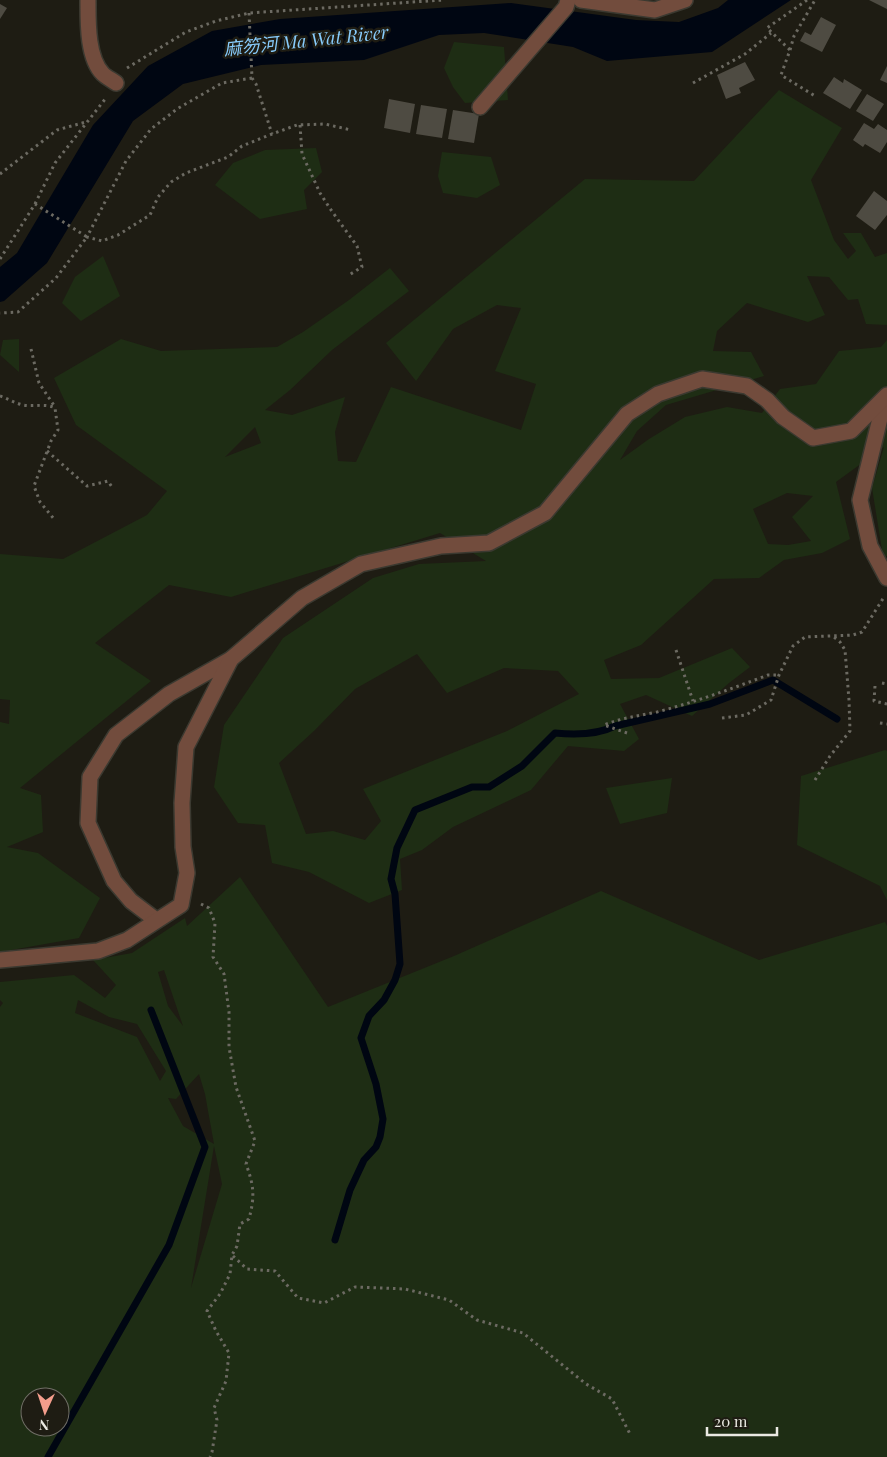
<svg xmlns="http://www.w3.org/2000/svg" width="887" height="1457" font-family="'Playfair Display','Noto Sans TC',serif">
<style>
.green{fill:#1e2d14;fill-rule:evenodd}
.water{fill:#000612}
.lines{fill:none;stroke-linecap:round;stroke-linejoin:round}
.stream{stroke:#000612;stroke-width:7}
.building{fill:#4e4b42}
.minor-casing{stroke:#3b3930;stroke-width:18}
.path{stroke:#6c6a62;stroke-width:3;stroke-dasharray:2.5 4;stroke-linecap:butt}
.minor{stroke:#724c3d;stroke-width:15}
.labels{text-anchor:middle;stroke-width:5;stroke-linejoin:round;paint-order:stroke}
.water-label{font-size:18px;font-style:italic;fill:#88ccfc;stroke:#1e1c13}
</style>
<rect width="100%" height="100%" fill="#1e1c13"/>
<!-- green -->
<g class="green">
<polygon points="454,42 504,47 508,100 465,103 453,87 444,68"/>
<path d="M779,90L842,128L811,180L834,240L848,259L856,251L843,233H861L875,257L887,253V325L866,324L858,299L848,300L829,277L807,276L825,315L808,322L747,303L717,331L713,351L751,352L764,376L666,405L637,431L620,460L649,439L685,417L727,407L762,413L780,389L816,384L839,351L881,347L887,340V556H883L872,488L884,447L836,482L850,539L822,553L784,560L759,578L714,579L641,645L604,660L611,679L659,678L732,648L750,667L729,683L692,716L646,695L620,704L639,739L624,751L568,746L531,790L453,827L422,850L400,859L402,890L369,903L309,872L272,863L265,825L238,823L214,787L224,725L283,638L373,578L419,564L486,561L440,533L231,597L169,585L95,643L151,681L20,788L41,795L43,832L7,847L38,853L100,898L79,938L0,952V722L9,724L10,700L0,699V554L63,559L147,515L167,491L76,425L54,378L121,339L161,351L277,347L303,332L349,300L390,268L409,291L332,350L290,390L265,410L292,415L345,397L335,432L338,461L356,462L391,387L521,430L536,384L495,371L521,308L497,305L453,329L416,381L386,343L585,179L694,181ZM255,427L261,443L225,457ZM787,493L813,496L792,517L811,541L788,545L768,544L753,509ZM417,654L447,693L504,668L558,671L579,694L507,731L363,789L381,821L365,840L333,831L306,834L279,763L315,730L355,689Z"/>
<polygon points="316,148 322,172 304,190 307,209 260,219 215,185 233,163 265,150"/>
<polygon points="442,152 491,157 500,185 477,198 443,193 438,176"/>
<polygon points="103,256 120,296 81,321 62,303 75,277"/>
<polygon points="19,339 19,372 0,355 3,340"/>
<polygon points="885,750 887,751 887,900 880,886 797,845 801,776"/>
<polygon points="672,778 667,813 620,824 606,788"/>
<path d="M240,877L328,1007L454,956L601,891L759,960L885,922L887,926V1457H0V1007L3,1003L0,1000V982L74,975L105,998L116,985L93,960L132,953L185,918L187,926ZM164,970L183,1026L168,1006L158,972ZM78,1000L109,1017L137,1024L166,1071L160,1081L137,1037L75,1013ZM199,1074L205,1094L214,1144L183,1126L168,1098L176,1099ZM214,1146L222,1184L191,1288ZM30,1397H60V1427H30Z"/>
</g>
<!-- water -->
<polygon class="water" points="728,0 791,0 712,52 607,61 573,47 484,33 439,35 364,60 261,65 183,84 133,121 47,263 4,301 0,302 0,267 17,253 93,125 148,66 212,31 280,19 511,3 636,20 679,22 718,8"/>
<g class="lines">
<!-- stream -->
<g class="stream">
<path d="M335,1240L350,1190L364,1160L376,1147L380,1137L383,1119L376,1084L361,1038L369,1016L384,1000L395,980L400,964L395,894L391,879L397,848L415,810L472,787H489L522,766L555,733C575,735 597,735 615,726L710,704L773,680L837,719"/>
<polyline points="48,1457 169,1245 205,1147 151,1010"/>
</g>
</g>
<!-- building -->
<g class="building">
<polygon points="869,0 887,0 887,9"/>
<polygon points="0,4 7,8 0,19"/>
<polygon points="821,17 836,25 822,52 800,41 805,32 811,35"/>
<polygon points="745,62 755,80 739,88 741,93 726,99 717,75"/>
<polygon points="887,66 887,83 880,80"/>
<polygon points="834,77 843,83 844,79 862,90 850,109 823,93"/>
<polygon points="867,94 884,104 873,121 856,111"/>
<polygon points="389,99 415,104 410,133 384,128"/>
<polygon points="421,105 447,109 442,138 416,134"/>
<polygon points="453,110 479,114 474,143 448,139"/>
<polygon points="864,123 874,129 878,124 887,130 887,142 880,153 865,144 863,147 853,140"/>
<polygon points="874,191 887,201 887,215 875,230 856,216"/>
</g>
<g class="lines">
<defs>
<g id="minor">
<path d="M88,0C88,21 87,58 103,74C106,77 112,80 116,83"/>
<polyline points="581,0 655,10 685,0"/>
<polyline points="480,107 566,7 568,0"/>
<polyline points="885,398 860,500 870,546 887,578"/>
<polyline points="156,920 131,901 114,881 88,823 90,777 116,735 169,694 231,659"/>
<polyline points="0,960 98,951 127,940 181,905 187,873 183,847 182,803 186,747 231,659 302,598 361,564 441,546 489,543 545,513 627,414 658,394 702,379 747,386 767,400 783,417 813,438 851,431 887,395"/>
</g>
</defs>
<!-- minor casing -->
<use href="#minor" class="minor-casing"/>
<!-- path -->
<g class="path">
<polyline points="807,0 767,28 790,50 781,75 815,96"/>
<polyline points="249,13 252,78 256,84 272,134"/>
<polyline points="790,50 794,36 815,0"/>
<polyline points="127,68 186,32 216,21 249,13 443,0"/>
<polyline points="252,78 222,83 177,109 151,129 126,161 87,237 102,241 118,235 150,215 158,197 171,182 186,173 228,157 242,146 272,134 297,125 325,124 351,130"/>
<polyline points="693,83 745,54 771,33"/>
<polyline points="300,125 302,154 320,193 331,210 357,246 362,267 349,275"/>
<polyline points="0,174 57,130 86,122"/>
<polyline points="35,204 55,163 106,98"/>
<polyline points="0,259 35,204 87,237 56,278 18,312 0,313"/>
<polyline points="31,349 39,383 55,407"/>
<path d="M0,396C8,399 15,403 23,405C34,407 46,403 55,408L58,430L51,441L34,486L40,502L54,519"/>
<polyline points="47,451 87,486 108,481 112,487"/>
<polyline points="676,650 693,701"/>
<polyline points="882,683 887,684"/>
<polyline points="875,686 874,701 887,704"/>
<polyline points="722,718 746,715 771,700 779,675 793,646 805,637 853,635 862,632 884,597"/>
<polyline points="880,723 887,724"/>
<path d="M627,733L604,725C621,718 638,716 657,712C695,702 731,689 768,675H779"/>
<polyline points="815,780 830,756 850,731 849,700 845,650 840,642 834,637"/>
<path d="M201,904L209,908L215,923L213,957L224,974L229,1012V1047L236,1087L255,1141L246,1164C254,1186 255,1196 249,1219L240,1224L237,1246L232,1255L230,1274L220,1294L207,1311L216,1331L229,1353L226,1381L214,1408L217,1420L212,1452L210,1457"/>
<polyline points="233,1256 247,1269 275,1271 298,1298 324,1303 355,1287 405,1289 449,1300 477,1320 523,1333 586,1384 612,1399 630,1434"/>
</g>
<!-- minor -->
<use href="#minor" class="minor"/>
</g>
<g class="labels">
<!-- water labels -->
<g class="water-label">
<text transform="translate(306 41) rotate(-6)" y="6">麻笏河 Ma Wat River</text>
</g>
</g>
<!-- north arrow -->
<g transform="translate(45 1412) rotate(183)"><circle r="24" fill="#1e1c13" stroke="#706e66"/>
<path d="M0-4L9 19L0 12L-9 19Z" fill="#f49d8c"/>
<text y="-8" font-size="14" font-weight="bold" text-anchor="middle" fill="#eae9e3">N</text>
</g>
<!-- scale -->
<path d="M707 1427v8h70v-8" fill="none" stroke="#eae9e3" stroke-width="2.5"/>
<text x="714" y="1427" font-size="15" fill="#eae9e3" stroke="#1e1c13" stroke-width="4" paint-order="stroke">20 m</text>
</svg>
